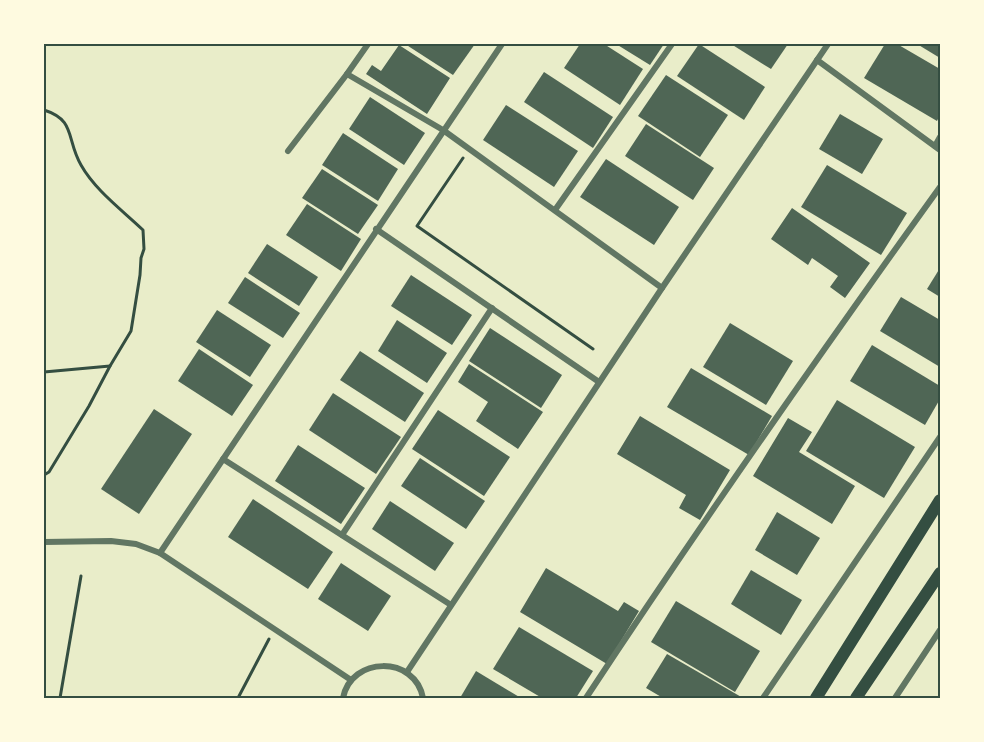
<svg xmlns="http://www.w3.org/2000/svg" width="984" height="742" font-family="'Fira Sans',sans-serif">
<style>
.building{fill:#4f6655}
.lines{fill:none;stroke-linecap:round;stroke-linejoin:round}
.path{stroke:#344e41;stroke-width:3}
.minor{stroke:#617663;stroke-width:6}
.secondary{stroke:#344e41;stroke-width:12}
.neatline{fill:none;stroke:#344e41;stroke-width:2}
</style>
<rect width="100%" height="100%" fill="#e9edc9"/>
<!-- building -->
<g class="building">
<polygon points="405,44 475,44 453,75"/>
<polygon points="580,44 604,44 643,69 620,105 564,68"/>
<polygon points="616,44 664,44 650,65"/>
<polygon points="699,44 765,87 744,120 677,76"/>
<polygon points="731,44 788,44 771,69"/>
<polygon points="885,44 897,44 940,69 940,115 937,121 864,78"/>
<polygon points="917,44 940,44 940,58"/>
<polygon points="399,45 450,78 427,114 366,74 372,65 381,71"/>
<polygon points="544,72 613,117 593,148 524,102"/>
<polygon points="666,75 728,115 700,157 638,116"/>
<polygon points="370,97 425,133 404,165 349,129"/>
<polygon points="506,105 578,151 554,187 483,140"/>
<polygon points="840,114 883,139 862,174 819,149"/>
<polygon points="646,124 714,168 693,200 625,156"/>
<polygon points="343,133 398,169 378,201 322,165"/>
<polygon points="606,159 679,207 654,245 580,197"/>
<polygon points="827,165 907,213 881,255 801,207"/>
<polygon points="322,169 378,205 358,234 302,198"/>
<polygon points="307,204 361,239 341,271 286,235"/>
<polygon points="792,208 870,263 845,298 830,287 838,276 812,258 808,265 771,239"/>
<polygon points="267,244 318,277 299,306 248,273"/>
<polygon points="940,268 940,297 927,289"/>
<polygon points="411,275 472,315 452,345 391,306"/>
<polygon points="245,277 300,313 283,338 228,303"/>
<polygon points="901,297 940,320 940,367 880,331"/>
<polygon points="217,310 271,345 250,377 196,342"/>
<polygon points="397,320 447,353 427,383 378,351"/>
<polygon points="730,323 793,361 766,405 703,367"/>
<polygon points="490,328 562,375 541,408 469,361"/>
<polygon points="872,345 940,386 940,399 925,425 850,381"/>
<polygon points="199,349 253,385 232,416 178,381"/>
<polygon points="360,351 424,393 405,422 340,380"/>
<polygon points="469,364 543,412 518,449 476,421 488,402 458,382"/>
<polygon points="691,368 772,416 749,455 667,407"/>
<polygon points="333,393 401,437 376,474 309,430"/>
<polygon points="837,400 915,447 884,498 806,451"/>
<polygon points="154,409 192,434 139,514 101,489"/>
<polygon points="438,410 510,457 484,496 412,449"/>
<polygon points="640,416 730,470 700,520 679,508 686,495 617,454"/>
<polygon points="788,418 812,432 799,452 855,486 832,524 753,476"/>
<polygon points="298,445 365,488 341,524 275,481"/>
<polygon points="420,458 485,501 466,529 401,486"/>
<polygon points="253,499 333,552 308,589 228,537"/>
<polygon points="390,501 454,543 435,571 372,529"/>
<polygon points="777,512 820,538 797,575 755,550"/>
<polygon points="341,563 391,596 368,631 318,599"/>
<polygon points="546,568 618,611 624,602 639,611 607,664 520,612"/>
<polygon points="751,570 802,600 781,635 731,604"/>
<polygon points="676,601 760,651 735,692 651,642"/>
<polygon points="519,627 593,671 576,698 542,698 493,669"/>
<polygon points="667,654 743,698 663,698 646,688"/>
<polygon points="476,671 521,698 460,698"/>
</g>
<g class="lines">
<!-- path -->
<g class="path">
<path d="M44,110C76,120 66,139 81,165C95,190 122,210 143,230L144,249L141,258L140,275L131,331L110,366L89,406L49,472L44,475"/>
<polyline points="463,158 417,226 593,349"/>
<polyline points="44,372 110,366"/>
<polyline points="60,698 81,576"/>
<polyline points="238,698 269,639"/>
</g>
<!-- minor -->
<g class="minor">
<polyline points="368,44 347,74 443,130 662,288"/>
<polyline points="817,60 940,150"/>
<polyline points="935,146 940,137"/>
<polyline points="288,151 347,74"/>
<polyline points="555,210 672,44"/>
<polyline points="376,229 599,382"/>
<polyline points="223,459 451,605"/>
<polyline points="342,535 492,308"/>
<polyline points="44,542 111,541 136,544 160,553 351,680"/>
<polyline points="160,553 502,44"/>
<polyline points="407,672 662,288 828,44"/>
<path d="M343,698C351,656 415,655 423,698"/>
<path d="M586,698C700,525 819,355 940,187"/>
<polyline points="763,698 940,437"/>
<polyline points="895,698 940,630"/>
</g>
<!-- secondary -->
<g class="secondary">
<polyline points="816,698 940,500"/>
<polyline points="856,698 940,573"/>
</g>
</g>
<!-- border -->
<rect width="984" height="742" fill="none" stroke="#fefae0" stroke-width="90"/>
<rect x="45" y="45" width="894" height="652" class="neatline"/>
</svg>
